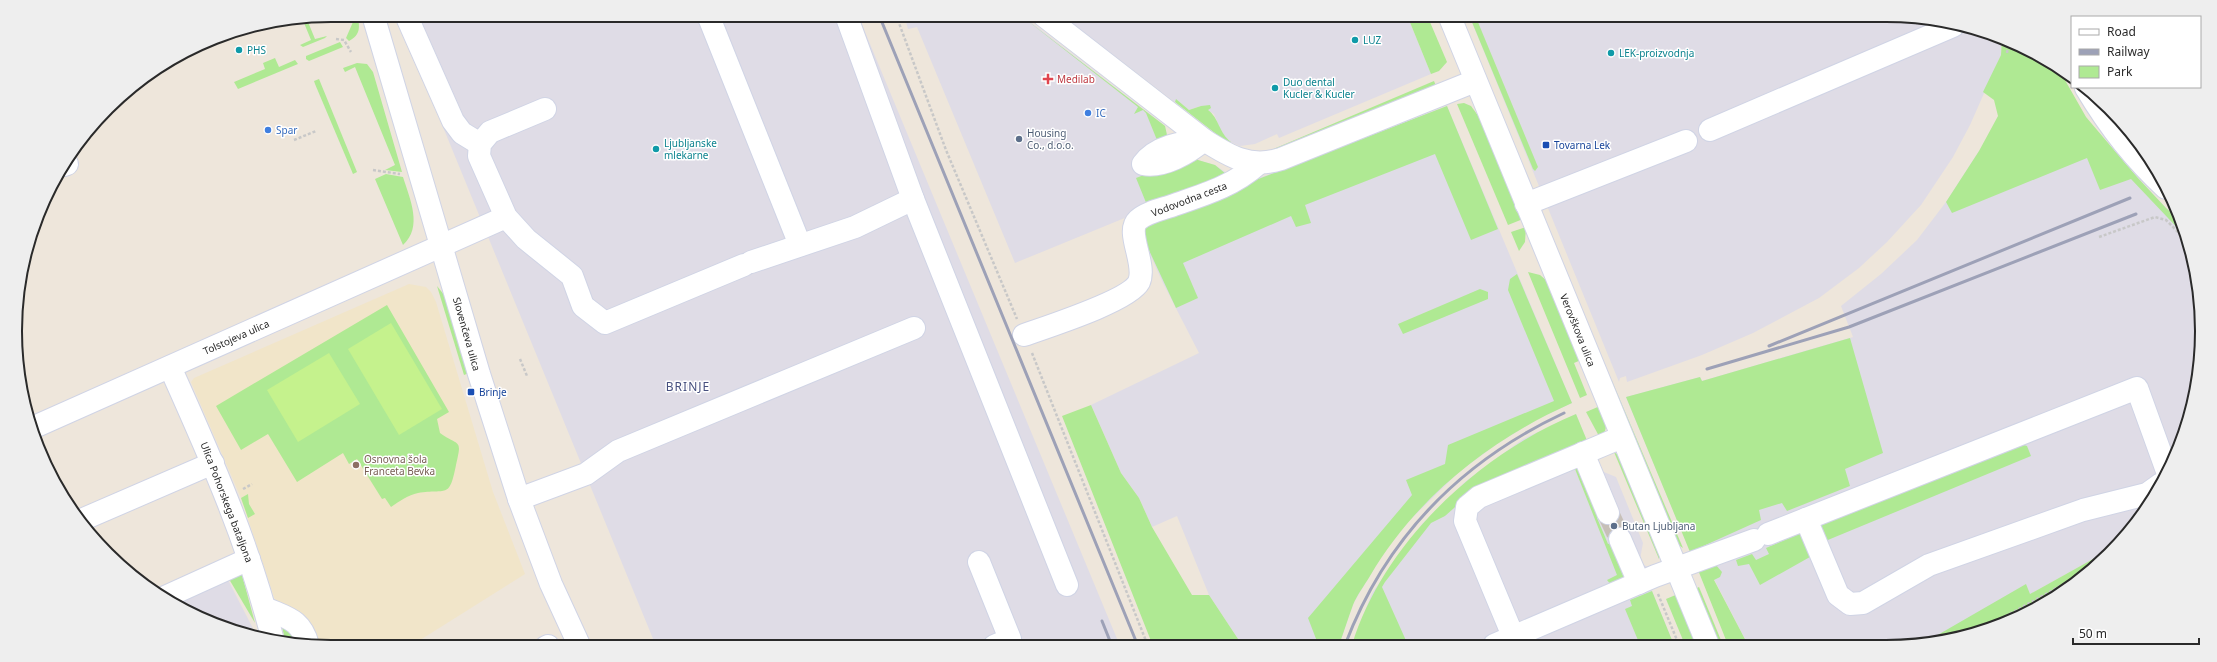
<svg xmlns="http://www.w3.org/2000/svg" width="2217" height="662" font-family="'Noto Sans',sans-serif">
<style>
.industrial{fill:#dfdce6}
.education{fill:#f1e5c9}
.green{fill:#afe993}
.pitch{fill:#c5f28d}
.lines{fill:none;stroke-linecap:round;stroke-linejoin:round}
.minor-tunnel{stroke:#c7c0b8;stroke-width:22;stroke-dasharray:22 11;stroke-linecap:butt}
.minor-casing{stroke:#d0d4e5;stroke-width:24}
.path{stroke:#c8c8c8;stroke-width:2.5;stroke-dasharray:3 2;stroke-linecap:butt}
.minor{stroke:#fff;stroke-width:22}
.rail{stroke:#9da1b7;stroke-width:3}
.culture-dot{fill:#0f9aa8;stroke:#fff;stroke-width:1.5}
.health-dot{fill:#e0444e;stroke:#fff;stroke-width:1.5}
.shop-dot{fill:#3f7fe0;stroke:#fff;stroke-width:1.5}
.service-dot{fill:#5c6f8a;stroke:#fff;stroke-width:1.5}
.transit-dot{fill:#1a4fb4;stroke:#fff;stroke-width:1.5}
.education-dot{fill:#8d6e63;stroke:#fff;stroke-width:1.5}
.labels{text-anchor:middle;stroke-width:3;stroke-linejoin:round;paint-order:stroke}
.culture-label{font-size:10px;fill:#0d838f;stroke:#fff;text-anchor:start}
.health-label{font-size:10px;fill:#be3a42;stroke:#fff;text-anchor:start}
.shop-label{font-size:10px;fill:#366cbe;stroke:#fff;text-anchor:start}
.service-label{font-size:10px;fill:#4e5e75;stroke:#fff;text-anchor:start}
.transit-label{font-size:10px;fill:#164399;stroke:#fff;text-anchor:start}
.street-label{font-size:10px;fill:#2a2a2a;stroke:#fff}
.education-label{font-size:10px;fill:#785e54;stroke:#fff;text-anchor:start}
.quarter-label{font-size:12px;letter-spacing:1px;fill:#47507f;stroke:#fff}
.rim{fill:none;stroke:#2a2a2a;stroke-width:2}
</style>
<rect width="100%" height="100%" fill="#eee6db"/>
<!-- industrial -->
<g class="industrial">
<polygon points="397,15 858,15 1120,646 656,646"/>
<polygon points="904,15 1022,15 1165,126 1167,136 1198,160 1215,165 1243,184 1447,106 1572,403 1537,419 1497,444 1460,471 1409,521 1384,552 1353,604 1339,645 1242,645 1209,595 1177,516 1152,527 1139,498 1121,473 1091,405 1199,353 1163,283 1132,215 1015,263 917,27 908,29"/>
<polygon points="1062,15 1407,15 1431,74 1279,138 1277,134 1255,144 1240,146 1231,142 1222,134 1214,114 1201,106 1189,110 1177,100 1175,102"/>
<polygon points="1469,15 1886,15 1948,21 2002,38 2001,55 1970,125 1953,157 1921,205 1887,242 1859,268 1819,298 1753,333 1702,355 1627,382 1626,376 1620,378 1619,382"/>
<polygon points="2067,85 2086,117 2114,152 2166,208 2181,221 2196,270 2202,331 2196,393 2160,489 2111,549 1997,613 1927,644 1748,645 1714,579 1698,570 1626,397 1700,377 1702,381 1853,337 1841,306 1881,274 1917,240 1946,202 1979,151"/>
<polygon points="1576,414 1599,470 1616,477 1643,543 1640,559 1642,564 1650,568 1652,591 1674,645 1352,645 1372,593 1422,524 1466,481 1523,439"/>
<polygon points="226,576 258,638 210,623 168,601"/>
</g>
<!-- education -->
<polygon class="education" points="409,284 426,287 431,292 436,302 493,492 525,574 409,647 331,647 286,643 277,606 241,498 191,382 194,378"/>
<!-- green -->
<g class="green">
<path d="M350,15H357C360,26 361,35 349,41L346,38L353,22Z"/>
<polygon points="1020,15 1165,126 1167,135 1170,138 1159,145 1146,113 1143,110 1134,114 1138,107"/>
<polygon points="1407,15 1427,15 1447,62 1439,71 1431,74"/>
<polygon points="1469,15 1475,15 1538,167 1535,171 1533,169"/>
<polygon points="306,17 315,39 327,36 325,38 303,47 300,45 311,40 302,18"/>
<polygon points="2002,38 2057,66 2086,117 2137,177 2166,208 2181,221 2186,237 2131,179 2100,190 2087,158 1952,213 1946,202 1979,151 1998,116 1994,100 1983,92 2001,55"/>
<polygon points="340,42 343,47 309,61 306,59 306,56"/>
<polygon points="275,58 279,67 295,60 298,64 238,89 234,82 265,69 263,63"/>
<polygon points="357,63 367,64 373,72 402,172 385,170 395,165 355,67 345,72 343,68"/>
<polygon points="319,79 357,172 353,174 315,84 314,81"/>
<polygon points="1434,81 1436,86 1272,152 1271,150"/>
<path d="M1176,99L1189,110L1201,106L1210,105L1211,108L1208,110C1219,118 1219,133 1231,142L1229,144L1175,102Z"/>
<polygon points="1464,103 1471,106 1482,121 1523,219 1508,225 1457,104"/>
<polygon points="1447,106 1498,229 1471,240 1435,154 1305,205 1311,223 1296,227 1291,216 1183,263 1198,298 1176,308 1140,231 1152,220"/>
<polygon points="1194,156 1198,160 1215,165 1226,174 1222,180 1147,205 1136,178"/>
<path d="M386,174L403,177C410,199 423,227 403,245L375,179Z"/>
<polygon points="1526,227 1525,242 1519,251 1511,232"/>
<polygon points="1528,272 1540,275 1547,281 1581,360 1574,363 1587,395 1580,398"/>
<path d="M1517,274L1572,403C1489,440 1416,498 1370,576C1364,586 1357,595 1353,605C1348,618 1344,632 1339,645H1315L1318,644L1308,618L1412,495L1406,480L1445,464L1448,445L1554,401L1508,290L1510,279Z"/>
<polygon points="437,286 445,296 469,373 464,375"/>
<polygon points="1480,289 1488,292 1488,299 1403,334 1398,324"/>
<path d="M387,305L449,412L437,419L440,433C460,447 462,438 456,465C449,500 447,488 418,493C408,495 400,501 391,507L385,498L382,499L357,459L349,464L343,453L297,482L268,434L241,450L216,406Z"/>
<polygon points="1850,338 1883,453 1845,469 1850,486 1787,511 1782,503 1759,510 1761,520 1690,552 1626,397 1700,377 1702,381"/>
<polygon points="1612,381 1683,548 1677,544 1611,383"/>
<polygon points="1091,405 1121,473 1139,498 1152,527 1192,595 1209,595 1242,645 1153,646 1062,416"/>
<path d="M1600,406C1604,418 1611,428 1600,438L1586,412Z"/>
<path d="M1576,414L1588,443L1471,493L1445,516L1431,523L1385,582L1382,587L1408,645H1352C1383,543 1479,454 1576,414Z"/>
<polygon points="2021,444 2027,446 2031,456 1823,542 1820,525"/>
<polygon points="1614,452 1618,455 1659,550 1659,559"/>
<polygon points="1575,462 1604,515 1597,518 1608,544 1611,543 1624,578 1611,585 1607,580 1617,575 1575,469 1563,474"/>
<polygon points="248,494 249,504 255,514 248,518 241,498"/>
<polygon points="1801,533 1817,553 1760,585 1749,564 1738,566 1736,560 1752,554 1756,560 1769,554 1766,548"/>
<polygon points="2111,549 2095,568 2026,615 1922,644 2026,584 2030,594"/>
<polygon points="1715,564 1722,572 1720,577 1714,580 1748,645 1728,645 1698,570"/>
<polygon points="238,574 242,575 255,623 229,579"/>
<polygon points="1699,587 1723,645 1718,645 1695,589"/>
<polygon points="1652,591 1674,645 1640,645 1625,609 1632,606 1630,600"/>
<polygon points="1678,594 1699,645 1685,645 1666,599"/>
<polygon points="281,623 300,644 286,643"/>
</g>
<!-- pitch -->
<g class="pitch">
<polygon points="391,323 442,409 399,435 348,349"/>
<polygon points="329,353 360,404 298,442 267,390"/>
</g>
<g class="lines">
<!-- minor-tunnel -->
<polyline class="minor-tunnel" points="1608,513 1620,539"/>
<defs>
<g id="minor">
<polyline points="373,15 479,374 519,499 551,584 580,647"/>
<polyline points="406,15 453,121 462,133 480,144"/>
<polyline points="708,15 800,245"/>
<polyline points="846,15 913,199 1067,585"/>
<path d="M1043,15L1204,140C1229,156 1250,169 1281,159L1475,81"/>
<polyline points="1449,15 1708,645"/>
<path d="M2086,88C2108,125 2134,159 2166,188"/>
<polyline points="545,109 490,132 480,144 479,156 506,217 526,239 572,276 583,306 605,323 744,265"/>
<polyline points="1710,130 1953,26"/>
<path d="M1204,140C1189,153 1163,168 1143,164C1156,146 1183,142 1204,140Z"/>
<polyline points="64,165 67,164"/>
<polyline points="1526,204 1686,141"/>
<polyline points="751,262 855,227 913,199"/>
<path d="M1024,335C1046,327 1129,301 1139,282C1147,264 1125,232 1138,220C1147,212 1163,209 1174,205C1206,194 1233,186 1258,164"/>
<path d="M170,367C210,456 250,546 273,641"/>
<polyline points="32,428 506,217"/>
<polyline points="1583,453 1608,513"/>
<polyline points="519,499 586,474 618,451 914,328"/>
<polyline points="1806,519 1838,595 1850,604 1863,603 1929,565 2083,510 2147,494 2161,484"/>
<polyline points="79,521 213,463"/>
<polyline points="1768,534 2137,388 2167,471"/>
<polyline points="1620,539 1639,583"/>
<polyline points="979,562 1010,639 994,646"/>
<polyline points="163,598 249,559"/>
<path d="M265,608C287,618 301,619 308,645"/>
<polyline points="1513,636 1465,521 1467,507 1479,497 1622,437"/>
<polyline points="1494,645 1655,576 1754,540"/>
<polyline points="546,647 548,646"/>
</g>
</defs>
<!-- minor casing -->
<use href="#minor" class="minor-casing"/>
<!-- path -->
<g class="path">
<polyline points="896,15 946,150 1017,319"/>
<polyline points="336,39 344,40 351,52"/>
<polyline points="2007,53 2009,40"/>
<polyline points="2061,68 2069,82"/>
<polyline points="294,140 316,131"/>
<polyline points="373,170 400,174"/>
<polyline points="2169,206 2180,217"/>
<polyline points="2099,237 2155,217 2166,220 2187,241"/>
<polyline points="1032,353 1148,646"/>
<polyline points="520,359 527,376"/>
<polyline points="243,489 252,484"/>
<polyline points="1658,594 1679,645"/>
<polyline points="1988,626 2098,565"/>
</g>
<!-- minor -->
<use href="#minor" class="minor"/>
<!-- rail -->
<g class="rail">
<polyline points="879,15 1138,646"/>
<polyline points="1769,346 2130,198"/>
<polyline points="1707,369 1849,327 2136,214"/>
<polyline points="1102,621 1112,646"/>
<path d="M1345,645C1386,537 1460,462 1564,413"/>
</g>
</g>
<!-- markers -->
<g class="culture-dot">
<circle cx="1355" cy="40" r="4"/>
<circle cx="239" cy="50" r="4"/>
<circle cx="1611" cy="53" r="4"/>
<circle cx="1275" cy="88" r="4"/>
<circle cx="656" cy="149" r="4"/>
</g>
<path class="health-dot" d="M1046 73h4v4h4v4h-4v4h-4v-4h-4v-4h4z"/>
<g class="shop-dot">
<circle cx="1088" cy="113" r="4"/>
<circle cx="268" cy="130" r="4"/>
</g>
<g class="service-dot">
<circle cx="1019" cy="139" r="4"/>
<circle cx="1614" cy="526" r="4"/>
</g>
<g class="transit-dot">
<rect x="1542" y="141" width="8" height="8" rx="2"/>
<rect x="467" y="388" width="8" height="8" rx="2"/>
</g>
<circle class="education-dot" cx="356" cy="465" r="4"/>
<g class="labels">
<!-- culture labels -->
<g class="culture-label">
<text x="1363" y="44">LUZ</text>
<text x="247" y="54">PHS</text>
<text x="1619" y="57">LEK-proizvodnja</text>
<text x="1283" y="86">Duo dental<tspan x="1283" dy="12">Kucler &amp; Kucler</tspan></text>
<text x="664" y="147">Ljubljanske<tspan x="664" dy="12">mlekarne</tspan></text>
</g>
<!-- health labels -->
<g class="health-label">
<text x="1057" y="83">Medilab</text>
</g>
<!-- shop labels -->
<g class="shop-label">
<text x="1096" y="117">IC</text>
<text x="276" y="134">Spar</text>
</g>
<!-- service labels -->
<g class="service-label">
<text x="1027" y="137">Housing<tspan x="1027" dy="12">Co., d.o.o.</tspan></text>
<text x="1622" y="530">Butan Ljubljana</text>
</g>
<!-- transit labels -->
<g class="transit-label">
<text x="1554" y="149">Tovarna Lek</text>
<text x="479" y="396">Brinje</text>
</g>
<!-- street labels -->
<g class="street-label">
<text transform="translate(1189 199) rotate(-21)" y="4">Vodovodna cesta</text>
<text transform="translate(1578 330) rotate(68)" y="4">Verovškova ulica</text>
<text transform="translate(467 334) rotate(74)" y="4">Slovenčeva ulica</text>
<text transform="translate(236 337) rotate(-24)" y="4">Tolstojeva ulica</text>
<text transform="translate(227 502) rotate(69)" y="4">Ulica Pohorskega bataljona</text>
</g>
<!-- education labels -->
<g class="education-label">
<text x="364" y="463">Osnovna šola<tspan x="364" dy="12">Franceta Bevka</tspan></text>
</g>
<!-- quarter labels -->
<g class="quarter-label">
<text x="688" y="391">BRINJE</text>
</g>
</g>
<!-- crop -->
<path d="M0 0H2217V662H0ZM331 22H1886A309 309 0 0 1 2195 331V331A309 309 0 0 1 1886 640H331A309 309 0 0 1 22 331V331A309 309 0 0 1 331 22Z" fill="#eee" fill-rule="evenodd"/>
<path class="rim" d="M331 22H1886A309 309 0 0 1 2195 331V331A309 309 0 0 1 1886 640H331A309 309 0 0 1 22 331V331A309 309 0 0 1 331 22Z"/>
<!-- legend -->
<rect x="2071" y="16" width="130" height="72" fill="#ffffff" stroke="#aaaaaa"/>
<rect x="2079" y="29" width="20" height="6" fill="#ffffff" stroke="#aaaaaa"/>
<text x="2107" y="36" font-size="12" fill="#2a2a2a">Road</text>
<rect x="2079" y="49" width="20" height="6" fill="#9da1b7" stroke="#aaaaaa"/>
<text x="2107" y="56" font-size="12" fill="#2a2a2a">Railway</text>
<rect x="2079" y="66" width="20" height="12" fill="#afe993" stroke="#aaaaaa"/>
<text x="2107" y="76" font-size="12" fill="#2a2a2a">Park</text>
<!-- scale -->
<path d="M2073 638v6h126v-6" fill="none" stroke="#2a2a2a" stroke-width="2"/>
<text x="2079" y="638" font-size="12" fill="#2a2a2a" stroke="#ffffff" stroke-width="3" paint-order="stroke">50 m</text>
</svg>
